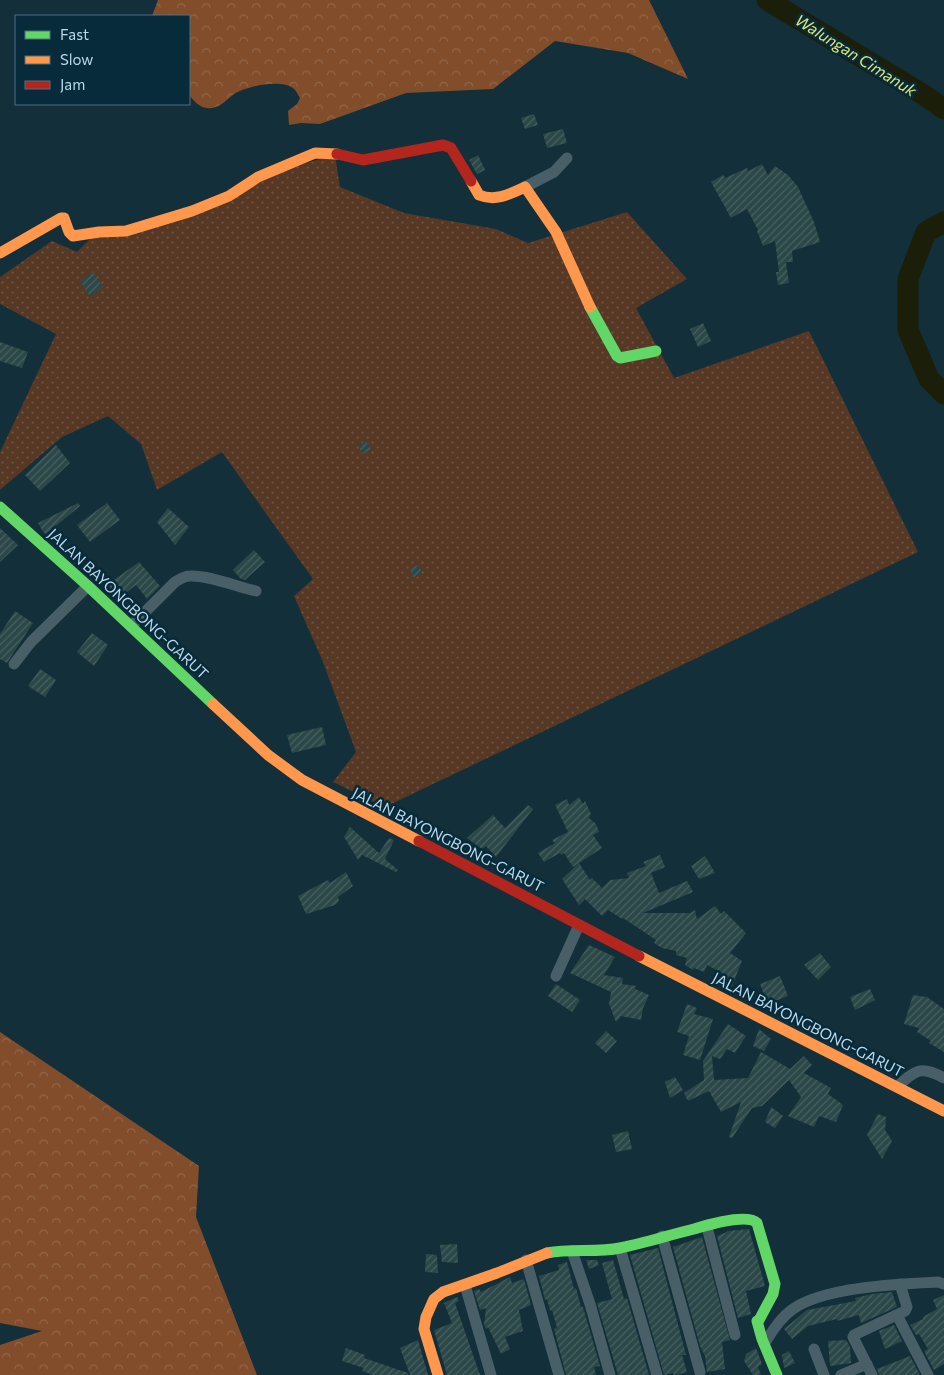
<svg xmlns="http://www.w3.org/2000/svg" width="944" height="1375" font-family="Commissioner,sans-serif">
<style>
.grass{fill:url(#grass-dots)}
.forest{fill:url(#forest-crowns)}
.lines{fill:none;stroke-linecap:round;stroke-linejoin:round}
.river{stroke:#1b1f09;stroke-width:21}
.building{fill:url(#building-hatch)}
.street{stroke:#495f68;stroke-width:11}
.fast{stroke:#63d668;stroke-width:11}
.slow{stroke:#ff974d;stroke-width:11}
.jam{stroke:#b3261e;stroke-width:11}
.labels{text-anchor:middle;stroke-width:5;stroke-linejoin:round;paint-order:stroke}
.street-label{font-size:15px;fill:#b9d8e9;stroke:#082b3b}
.water-label{font-size:16px;font-style:italic;fill:#dee374;stroke:#082b3b}
</style>
<defs>
<pattern id="grass-dots" width="8" height="8" patternUnits="userSpaceOnUse" patternTransform="scale(1.25)"><rect width="8" height="8" fill="#563824"/><path d="M2 2h.1M6 6h.1" fill="none" stroke="#6c5444" stroke-width="1.8" stroke-linecap="round"/></pattern>
<pattern id="forest-crowns" width="20" height="18" patternUnits="userSpaceOnUse" patternTransform="scale(1.25)"><rect width="20" height="18" fill="#824d2a"/><path d="M2 6a3 3 0 1 1 6 0M12 15a3 3 0 1 1 6 0" fill="none" stroke="#926649"/></pattern>
<pattern id="building-hatch" width="6" height="6" patternUnits="userSpaceOnUse" patternTransform="scale(1.25)"><rect width="6" height="6" fill="#2b4748"/><path d="M-1 1l2-2M0 6l6-6M5 7l2-2" fill="none" stroke="#486162"/></pattern>
</defs>
<rect width="100%" height="100%" fill="#122f3a"/>
<!-- grass -->
<polygon class="grass" points="335,155 340,187 404,213 496,229 528,243 627,212 687,279 636,308 674,378 809,331 918,552 385,807 333,782 356,752 323,662 294,596 313,579 222,452 157,490 141,444 108,416 62,437 0,490 0,452 56,334 0,304 0,277 52,241 77,252 95,234 126,232 291,167"/>
<!-- forest -->
<g class="forest">
<path d="M158,0H649L688,79L628,53L555,41L493,89L406,93L320,124L301,123L289,125L288,111L297,104L300,98C298,95 296,90 293,88C280,79 247,86 234,94C226,100 218,110 207,108C199,107 194,101 189,95V16H152Z"/>
<polygon points="0,1032 199,1166 196,1217 257,1375 0,1375 0,1345 42,1331 0,1323"/>
</g>
<g class="lines">
<!-- river -->
<g class="river">
<polyline points="767,0 924,95 944,109"/>
<polyline points="944,222 926,232 908,279 908,330 929,379 944,394"/>
</g>
</g>
<!-- building -->
<g class="building">
<polygon points="534,114 538,125 525,129 521,118"/>
<polygon points="563,129 567,143 547,148 543,134"/>
<polygon points="478,155 485,170 477,174 469,160"/>
<polygon points="762,164 768,175 775,166 788,175 798,187 814,222 820,242 792,251 793,262 786,262 789,283 778,285 776,272 779,272 775,241 763,246 757,231 758,230 747,209 731,218 711,182 723,175 725,178 747,168 748,171"/>
<polygon points="93,272 103,287 90,296 80,281"/>
<polygon points="703,323 711,341 698,347 690,329"/>
<polygon points="0,342 28,352 22,368 0,361"/>
<polygon points="366,441 371,449 363,454 358,446"/>
<polygon points="56,445 70,463 40,491 25,475"/>
<polygon points="78,503 80,506 46,534 43,532 38,523"/>
<polygon points="107,503 120,520 90,542 77,525"/>
<polygon points="168,508 189,527 175,545 157,522"/>
<polygon points="0,528 18,545 0,562"/>
<polygon points="254,550 265,562 245,580 241,579 233,570"/>
<polygon points="139,562 160,586 147,599 136,585 118,599 108,584"/>
<polygon points="419,565 422,574 413,577 410,568"/>
<polygon points="15,611 33,623 7,663 0,659 0,634"/>
<polygon points="92,633 108,645 94,666 77,652"/>
<polygon points="40,669 56,680 45,697 28,686"/>
<polygon points="322,727 326,745 292,753 287,735"/>
<polygon points="579,797 583,804 585,801 591,814 589,818 596,824 599,832 593,835 602,848 573,867 564,853 561,855 560,853 544,862 538,853 555,843 552,840 568,832 555,805 567,799 569,805"/>
<polygon points="528,805 533,809 496,857 486,846 482,849 467,838 493,815 505,828"/>
<polygon points="350,827 379,853 389,838 394,840 385,859 398,870 396,872 362,855 358,860 344,837"/>
<polygon points="660,855 665,867 651,873 659,893 687,881 693,892 643,913 690,913 695,910 697,919 715,906 721,914 724,911 746,933 730,953 742,961 732,986 723,982 726,975 707,965 704,972 694,968 693,970 685,965 687,958 676,955 676,951 662,948 654,943 656,940 623,918 622,919 608,910 602,916 585,899 579,905 562,879 579,863 590,880 592,878 602,888 610,880 629,878 627,873 646,866 643,862"/>
<polygon points="705,856 715,873 699,879 691,866"/>
<polygon points="346,872 353,886 338,897 339,901 335,905 306,914 298,896 328,880 330,883"/>
<polygon points="589,945 615,957 604,975 623,978 622,984 636,986 635,989 649,995 643,1008 641,1020 621,1016 616,1022 609,1004 611,992 570,973"/>
<polygon points="820,953 831,967 818,980 804,965"/>
<polygon points="780,976 788,996 768,1004 760,984"/>
<polygon points="556,984 580,1000 572,1012 548,996"/>
<polygon points="870,989 875,1000 855,1010 850,997"/>
<polygon points="913,995 927,997 944,1009 944,1052 929,1043 931,1041 917,1032 919,1028 904,1024"/>
<polygon points="687,1004 697,1008 694,1014 713,1019 700,1060 683,1055 689,1036 677,1032"/>
<polygon points="728,1024 746,1036 735,1053 727,1049 720,1059 712,1056 714,1080 748,1078 761,1052 790,1069 804,1056 812,1065 804,1073 831,1088 828,1094 843,1105 836,1122 819,1116 814,1127 788,1116 801,1097 789,1080 762,1106 752,1108 732,1138 729,1137 741,1102 721,1112 709,1091 688,1101 684,1093 704,1080 703,1061"/>
<polygon points="759,1029 771,1039 764,1051 753,1046"/>
<polygon points="606,1031 617,1041 606,1053 595,1043"/>
<polygon points="675,1077 683,1090 670,1098 665,1082"/>
<polygon points="771,1107 783,1116 775,1128 765,1122"/>
<polygon points="878,1114 886,1117 885,1130 892,1141 882,1159 867,1135"/>
<polygon points="628,1131 632,1149 616,1152 612,1135"/>
<polygon points="749,1229 765,1286 746,1291 751,1314 738,1318 717,1236 727,1232 727,1231"/>
<polygon points="702,1237 730,1340 722,1342 725,1369 707,1372 705,1356 700,1346 673,1247"/>
<polygon points="457,1244 458,1263 442,1262 440,1245"/>
<polygon points="658,1248 686,1355 682,1355 687,1372 677,1375 674,1375 673,1373 664,1375 630,1255"/>
<polygon points="426,1254 437,1255 438,1273 425,1272"/>
<polygon points="586,1260 597,1260 599,1265 589,1269"/>
<polygon points="613,1260 624,1299 627,1298 649,1375 618,1375 597,1303 612,1299 602,1263"/>
<polygon points="567,1262 574,1289 576,1288 581,1307 583,1307 600,1366 594,1367 596,1375 566,1375 554,1329 557,1328 552,1310 550,1311 547,1299 545,1300 539,1276 559,1270 558,1265"/>
<polygon points="510,1277 512,1283 524,1279 531,1305 519,1310 523,1331 505,1337 510,1349 501,1354 488,1327 486,1329 484,1324 486,1308 480,1310 474,1291 479,1289 481,1292"/>
<polygon points="892,1292 897,1307 861,1323 859,1315 837,1321 837,1319 808,1326 792,1339 784,1329 807,1310 856,1301 855,1298 872,1294"/>
<polygon points="944,1295 944,1364 934,1370 924,1351 928,1349 919,1334 916,1335 910,1325 923,1319 923,1317 937,1309 933,1300"/>
<polygon points="457,1297 459,1301 455,1303 480,1375 447,1375 434,1330 452,1323 444,1303"/>
<polygon points="894,1325 902,1341 885,1349 879,1331"/>
<polygon points="418,1340 428,1375 410,1375 400,1348"/>
<polygon points="846,1340 850,1347 851,1363 830,1366 828,1341"/>
<polygon points="346,1348 365,1355 364,1358 408,1373 408,1375 373,1375 362,1371 364,1368 342,1361"/>
<polygon points="756,1348 762,1364 758,1367 761,1375 753,1375 744,1361 746,1354"/>
<polygon points="789,1351 795,1363 784,1368 782,1355"/>
<polygon points="910,1356 920,1375 879,1375 877,1369"/>
</g>
<g class="lines">
<!-- street -->
<g class="street">
<polyline points="525,187 554,172 567,158"/>
<path d="M131,626L175,582C180,579 184,576 190,576C208,575 238,587 256,591"/>
<polyline points="14,664 31,642 88,586"/>
<polyline points="556,976 579,925"/>
<path d="M897,1087C915,1070 921,1065 944,1078"/>
<polyline points="707,1227 735,1335"/>
<polyline points="662,1236 700,1372"/>
<polyline points="620,1248 657,1375"/>
<polyline points="572,1251 590,1304 610,1375"/>
<polyline points="526,1260 559,1375"/>
<polyline points="465,1285 491,1375"/>
<polyline points="897,1315 928,1375"/>
<path d="M764,1344C772,1332 780,1318 793,1309C824,1287 899,1284 938,1282L944,1284"/>
<polyline points="814,1349 824,1375"/>
<polyline points="841,1375 867,1364"/>
<polyline points="872,1375 853,1337 854,1335 905,1311 907,1307 900,1284"/>
</g>
<!-- fast -->
<g class="fast">
<polyline points="590,307 617,356 620,358 656,351"/>
<polyline points="0,507 88,586 213,704"/>
<path d="M547,1253C571,1248 596,1253 620,1248C645,1243 669,1235 694,1229C707,1225 747,1213 757,1223L775,1284L773,1294L758,1322L757,1321L762,1339L777,1375"/>
</g>
<!-- slow -->
<g class="slow">
<path d="M471,181L479,195C496,202 510,194 525,187L556,232L590,307"/>
<polyline points="0,253 61,218 64,218 69,232 73,236 99,232 126,231 192,211 229,196 258,177 315,153 337,154"/>
<polyline points="213,704 268,755 302,780 419,841"/>
<polyline points="639,956 944,1111"/>
<polyline points="438,1375 424,1329 426,1317 434,1299 443,1292 497,1273 547,1253"/>
</g>
<!-- jam -->
<g class="jam">
<polyline points="337,154 363,160 443,145 451,148 471,181"/>
<polyline points="419,841 639,956"/>
</g>
</g>
<g class="labels">
<!-- street labels -->
<g class="street-label">
<text transform="translate(128 604) rotate(43)" y="5">JALAN BAYONGBONG-GARUT</text>
<text transform="translate(448 840) rotate(27)" y="5">JALAN BAYONGBONG-GARUT</text>
<text transform="translate(808 1025) rotate(27)" y="5">JALAN BAYONGBONG-GARUT</text>
</g>
<!-- water labels -->
<g class="water-label">
<text transform="translate(856 55) rotate(32)" y="6">Walungan Cimanuk</text>
</g>
</g>
<!-- legend -->
<rect x="15" y="15" width="175" height="90" fill="#082b3b" stroke="#4f7081"/>
<rect x="25" y="31" width="25" height="8" fill="#63d668" stroke="#4f7081"/>
<text x="60" y="40" font-size="15" fill="#b9d8e9">Fast</text>
<rect x="25" y="56" width="25" height="8" fill="#ff974d" stroke="#4f7081"/>
<text x="60" y="65" font-size="15" fill="#b9d8e9">Slow</text>
<rect x="25" y="81" width="25" height="8" fill="#b3261e" stroke="#4f7081"/>
<text x="60" y="90" font-size="15" fill="#b9d8e9">Jam</text>
</svg>
